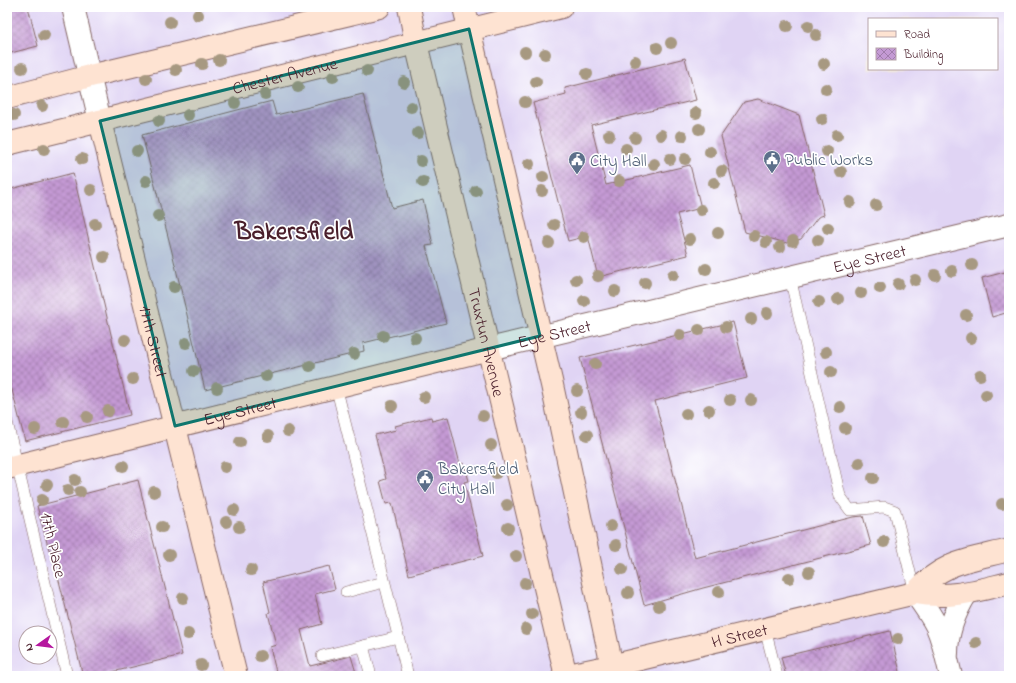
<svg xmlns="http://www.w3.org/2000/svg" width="1016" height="683" font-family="'Indie Flower',sans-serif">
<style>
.built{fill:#e0d4f4;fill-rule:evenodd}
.building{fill:url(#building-cross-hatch)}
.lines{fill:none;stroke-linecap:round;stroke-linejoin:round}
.lane-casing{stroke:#856665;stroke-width:12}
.street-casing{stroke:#856665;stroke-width:24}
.secondary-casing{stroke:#856665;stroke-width:24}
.lane{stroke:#fff;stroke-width:11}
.street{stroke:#fff;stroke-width:22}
.secondary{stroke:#fee3d2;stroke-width:22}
.tree{fill:#a79981}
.marked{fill:#0f766e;fill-opacity:0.2;stroke:#0f766e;stroke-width:3;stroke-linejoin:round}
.labels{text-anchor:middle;stroke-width:3.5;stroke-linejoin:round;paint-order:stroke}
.street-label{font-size:17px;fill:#4a1f2b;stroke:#fff}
.service-label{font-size:17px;fill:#4e5e75;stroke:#fff;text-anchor:start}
.town-label{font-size:25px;font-weight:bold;fill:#4a1f2b;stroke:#fff}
</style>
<defs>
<pattern id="building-cross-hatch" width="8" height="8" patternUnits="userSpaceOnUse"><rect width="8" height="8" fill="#c49ad4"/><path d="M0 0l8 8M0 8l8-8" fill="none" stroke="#a17dac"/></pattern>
</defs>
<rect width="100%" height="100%" fill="#fff"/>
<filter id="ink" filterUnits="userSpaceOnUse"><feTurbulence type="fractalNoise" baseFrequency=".025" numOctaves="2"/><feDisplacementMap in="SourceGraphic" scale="8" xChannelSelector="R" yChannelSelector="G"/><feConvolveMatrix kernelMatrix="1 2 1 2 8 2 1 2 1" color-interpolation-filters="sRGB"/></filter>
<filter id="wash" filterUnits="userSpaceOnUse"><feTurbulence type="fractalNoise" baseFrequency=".012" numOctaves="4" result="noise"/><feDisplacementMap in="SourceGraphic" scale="16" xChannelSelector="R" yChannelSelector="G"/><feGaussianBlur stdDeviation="0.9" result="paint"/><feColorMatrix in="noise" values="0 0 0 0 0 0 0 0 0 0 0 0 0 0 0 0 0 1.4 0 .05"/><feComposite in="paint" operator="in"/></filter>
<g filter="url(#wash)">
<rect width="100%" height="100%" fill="#f3e9d1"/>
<!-- built -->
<path class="built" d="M7,7H1009V676H7ZM869,19H997V69H869ZM26,633H50V657H26Z"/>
<g id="blocks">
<!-- building -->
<g class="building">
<polygon points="7,7 28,7 38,46 7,54"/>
<polygon points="685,58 696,100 591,125 606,185 690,165 701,208 677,214 688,255 598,277 588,236 568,241 533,103 566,94 565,88"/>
<polygon points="363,94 392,208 423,200 433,245 426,246 446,323 363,343 364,351 205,390 171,248 142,135 272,101 276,115"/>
<polygon points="758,99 799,115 824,215 818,217 801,239 787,243 745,232 721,136 744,102"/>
<polygon points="73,173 130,415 25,441 7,370 7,190"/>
<polygon points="1005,272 1009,288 1009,312 992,317 982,278"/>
<polygon points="733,322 747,378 655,401 695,558 853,517 863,516 871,545 703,588 644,605 580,358"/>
<polygon points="431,417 432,421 448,417 460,464 464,463 469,481 464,482 483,556 409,575 392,503 386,504 380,481 386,479 375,435 396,430 395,426"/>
<polygon points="138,480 182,655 96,676 83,676 51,549 49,550 37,506"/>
<polygon points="329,566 335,589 315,594 322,624 301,630 310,666 351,656 357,676 277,676 270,647 276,645 268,613 270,612 263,582"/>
<polygon points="890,631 901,676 786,676 781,657"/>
</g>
</g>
</g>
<g filter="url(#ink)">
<use href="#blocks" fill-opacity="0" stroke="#856665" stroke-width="1"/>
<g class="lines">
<defs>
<g id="lane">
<polyline points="790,277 840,496 850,510 884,507 895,511 915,593"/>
<polyline points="336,386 408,676"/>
<polyline points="7,422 67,676"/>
<polyline points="346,592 384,582"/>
<polyline points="765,629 777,676"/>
<polyline points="363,646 398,637"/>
<polyline points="322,656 363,646 371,676"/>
</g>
<g id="street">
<polyline points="73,7 100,121"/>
<path id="s1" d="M489,349L1009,225"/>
<path d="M915,593C923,604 931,615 937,627C944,643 947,660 951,676"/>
<path d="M947,653C947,631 955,612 966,594"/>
</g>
<g id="secondary">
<path id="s2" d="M409,7L416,43L566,676"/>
<polyline points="464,7 552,385 614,676"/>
<polyline points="7,98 90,76 379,7"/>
<path id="s3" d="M100,121L236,676"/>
<path id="s4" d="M7,144L561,7"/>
<path id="s5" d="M7,468L489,349"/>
<path d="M915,593C943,561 970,560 1009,550"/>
<path id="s6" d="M563,676L611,666L915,593C950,599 975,591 1009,583"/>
</g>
</defs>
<!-- lane casing -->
<use href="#lane" class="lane-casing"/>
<!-- street casing -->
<use href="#street" class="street-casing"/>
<!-- secondary casing -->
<use href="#secondary" class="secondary-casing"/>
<!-- lane -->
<use href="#lane" class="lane"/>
<!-- street -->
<use href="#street" class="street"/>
<!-- secondary -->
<use href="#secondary" class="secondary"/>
</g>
<!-- trees -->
<g class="tree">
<circle cx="198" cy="15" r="6"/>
<circle cx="170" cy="22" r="6"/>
<circle cx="787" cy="26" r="6"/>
<circle cx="808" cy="26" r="6"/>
<circle cx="44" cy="35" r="6"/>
<circle cx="816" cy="35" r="6"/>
<circle cx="671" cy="43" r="6"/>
<circle cx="657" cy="48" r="6"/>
<circle cx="525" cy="52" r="6"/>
<circle cx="545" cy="54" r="6"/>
<circle cx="219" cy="60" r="6"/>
<circle cx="635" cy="61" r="6"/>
<circle cx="202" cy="64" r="6"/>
<circle cx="824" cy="64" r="6"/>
<circle cx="22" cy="68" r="6"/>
<circle cx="176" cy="70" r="6"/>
<circle cx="367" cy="71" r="6"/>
<circle cx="587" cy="74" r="6"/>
<circle cx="333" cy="77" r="6"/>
<circle cx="146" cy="79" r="6"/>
<circle cx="404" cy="82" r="6"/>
<circle cx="536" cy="82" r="6"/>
<circle cx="298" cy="87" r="6"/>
<circle cx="826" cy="89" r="6"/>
<circle cx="265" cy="94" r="6"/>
<circle cx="525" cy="102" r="6"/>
<circle cx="235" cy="103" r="6"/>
<circle cx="42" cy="106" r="6"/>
<circle cx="411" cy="107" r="6"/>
<circle cx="696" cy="113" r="6"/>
<circle cx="14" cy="115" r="6"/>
<circle cx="188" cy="115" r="6"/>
<circle cx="822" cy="119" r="6"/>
<circle cx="159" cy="121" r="6"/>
<circle cx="699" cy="129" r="6"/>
<circle cx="418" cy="133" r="6"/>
<circle cx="609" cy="135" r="6"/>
<circle cx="661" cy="135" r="6"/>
<circle cx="837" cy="135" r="6"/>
<circle cx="682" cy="136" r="6"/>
<circle cx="635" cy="138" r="6"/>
<circle cx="44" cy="149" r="6"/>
<circle cx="626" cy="149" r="6"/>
<circle cx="137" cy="151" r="6"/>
<circle cx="827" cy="151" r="6"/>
<circle cx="710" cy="152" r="6"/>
<circle cx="82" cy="159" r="6"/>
<circle cx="670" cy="159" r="6"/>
<circle cx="685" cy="159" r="6"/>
<circle cx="421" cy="161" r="6"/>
<circle cx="529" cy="164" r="6"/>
<circle cx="654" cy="164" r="6"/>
<circle cx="722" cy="171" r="6"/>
<circle cx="841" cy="172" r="6"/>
<circle cx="543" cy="177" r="6"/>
<circle cx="146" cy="181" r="6"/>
<circle cx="619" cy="181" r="6"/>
<circle cx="423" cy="182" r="6"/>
<circle cx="714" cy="183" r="6"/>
<circle cx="91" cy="190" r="6"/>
<circle cx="476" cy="191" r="6"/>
<circle cx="542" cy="191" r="6"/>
<circle cx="850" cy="202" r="6"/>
<circle cx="876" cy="205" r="6"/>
<circle cx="701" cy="210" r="6"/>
<circle cx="158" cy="216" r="6"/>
<circle cx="95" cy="224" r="6"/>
<circle cx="554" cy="225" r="6"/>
<circle cx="828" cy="228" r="6"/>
<circle cx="718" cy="233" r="6"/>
<circle cx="754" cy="236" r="6"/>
<circle cx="584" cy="237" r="6"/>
<circle cx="690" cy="239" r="6"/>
<circle cx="818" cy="240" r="6"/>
<circle cx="793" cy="241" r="6"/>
<circle cx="766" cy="242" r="6"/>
<circle cx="549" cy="243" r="6"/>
<circle cx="780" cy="247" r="6"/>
<circle cx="104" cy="257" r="6"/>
<circle cx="972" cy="265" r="6"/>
<circle cx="706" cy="269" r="6"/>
<circle cx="952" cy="271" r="6"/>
<circle cx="673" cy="275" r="6"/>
<circle cx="935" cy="275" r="6"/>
<circle cx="598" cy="276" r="6"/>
<circle cx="576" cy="280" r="6"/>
<circle cx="915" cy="280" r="6"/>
<circle cx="645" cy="283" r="6"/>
<circle cx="898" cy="284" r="6"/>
<circle cx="174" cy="287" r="6"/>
<circle cx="880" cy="288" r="6"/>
<circle cx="615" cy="291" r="6"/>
<circle cx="861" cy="293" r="6"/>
<circle cx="838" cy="299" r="6"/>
<circle cx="584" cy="301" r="6"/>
<circle cx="819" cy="302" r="6"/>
<circle cx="767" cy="313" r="6"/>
<circle cx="966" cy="315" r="6"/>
<circle cx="751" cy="319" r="6"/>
<circle cx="726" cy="327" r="6"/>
<circle cx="699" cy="330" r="6"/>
<circle cx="680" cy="335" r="6"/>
<circle cx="383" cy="336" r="6"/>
<circle cx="415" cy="338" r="6"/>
<circle cx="971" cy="338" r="6"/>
<circle cx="125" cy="340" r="6"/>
<circle cx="186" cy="343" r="6"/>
<circle cx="826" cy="352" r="6"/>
<circle cx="354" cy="354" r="6"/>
<circle cx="595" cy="364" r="6"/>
<circle cx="310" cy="366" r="6"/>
<circle cx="194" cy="371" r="6"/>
<circle cx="831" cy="372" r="6"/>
<circle cx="980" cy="375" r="6"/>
<circle cx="266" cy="376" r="6"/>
<circle cx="133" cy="379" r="6"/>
<circle cx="217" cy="388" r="6"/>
<circle cx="577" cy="391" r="6"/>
<circle cx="986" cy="395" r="6"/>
<circle cx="424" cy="397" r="6"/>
<circle cx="730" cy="400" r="6"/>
<circle cx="751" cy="400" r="6"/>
<circle cx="392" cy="406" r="6"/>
<circle cx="840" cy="407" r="6"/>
<circle cx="709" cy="410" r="6"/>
<circle cx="108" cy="411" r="6"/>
<circle cx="581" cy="412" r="6"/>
<circle cx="686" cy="414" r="6"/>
<circle cx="483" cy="416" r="6"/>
<circle cx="87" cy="417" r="6"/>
<circle cx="63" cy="422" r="6"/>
<circle cx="845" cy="428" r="6"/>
<circle cx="35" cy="429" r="6"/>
<circle cx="288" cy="431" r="6"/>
<circle cx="587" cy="435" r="6"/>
<circle cx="268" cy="436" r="6"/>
<circle cx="240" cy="442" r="6"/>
<circle cx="491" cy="445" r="6"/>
<circle cx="859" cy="463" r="6"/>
<circle cx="123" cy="466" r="6"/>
<circle cx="225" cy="467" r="6"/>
<circle cx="496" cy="473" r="6"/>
<circle cx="873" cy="478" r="6"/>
<circle cx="75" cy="480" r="6"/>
<circle cx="47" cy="485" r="6"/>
<circle cx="68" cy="490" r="6"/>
<circle cx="80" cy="492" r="6"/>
<circle cx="154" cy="492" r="6"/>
<circle cx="42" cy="500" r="6"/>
<circle cx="1002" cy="504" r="6"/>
<circle cx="507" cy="505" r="6"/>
<circle cx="234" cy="510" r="6"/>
<circle cx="226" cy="522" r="6"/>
<circle cx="611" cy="526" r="6"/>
<circle cx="162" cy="527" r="6"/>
<circle cx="239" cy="527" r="6"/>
<circle cx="508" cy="528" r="6"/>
<circle cx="884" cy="542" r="6"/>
<circle cx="616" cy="545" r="6"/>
<circle cx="169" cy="555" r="6"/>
<circle cx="516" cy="556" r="6"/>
<circle cx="622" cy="569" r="6"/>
<circle cx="251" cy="570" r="6"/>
<circle cx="809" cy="572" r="6"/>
<circle cx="789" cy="578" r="6"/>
<circle cx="525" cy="583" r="6"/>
<circle cx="719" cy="592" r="6"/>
<circle cx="628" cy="593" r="6"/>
<circle cx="183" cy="598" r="6"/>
<circle cx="659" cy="606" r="6"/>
<circle cx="532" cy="614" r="6"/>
<circle cx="526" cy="629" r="6"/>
<circle cx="188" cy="634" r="6"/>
<circle cx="898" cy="639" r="6"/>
<circle cx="976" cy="643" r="6"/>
<circle cx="260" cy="656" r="6"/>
<circle cx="201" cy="665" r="6"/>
</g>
</g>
<!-- marked area -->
<path class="marked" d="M469,29L540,336L175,426L100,121Z"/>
<!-- icons -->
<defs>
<symbol id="civic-pin" viewBox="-11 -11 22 30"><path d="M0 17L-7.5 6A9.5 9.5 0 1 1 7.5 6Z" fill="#5c6f8a" stroke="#fff"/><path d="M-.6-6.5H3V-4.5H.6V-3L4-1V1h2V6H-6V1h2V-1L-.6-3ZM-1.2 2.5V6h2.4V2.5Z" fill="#fff"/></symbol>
</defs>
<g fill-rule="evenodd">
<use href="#civic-pin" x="762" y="149" width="20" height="27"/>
<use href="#civic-pin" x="567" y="150" width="20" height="27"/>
<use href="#civic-pin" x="415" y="468" width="20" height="27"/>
</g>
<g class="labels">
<!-- street labels -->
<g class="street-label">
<text dy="6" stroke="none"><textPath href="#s4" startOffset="286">Chester Avenue</textPath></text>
<text dy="6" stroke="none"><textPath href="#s1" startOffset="391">Eye Street</textPath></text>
<text dy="6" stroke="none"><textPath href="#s1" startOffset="67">Eye Street</textPath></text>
<text dy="6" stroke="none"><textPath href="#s2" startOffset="344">Truxtun Avenue</textPath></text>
<text dy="6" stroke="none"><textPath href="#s3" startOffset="227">17th Street</textPath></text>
<text dy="6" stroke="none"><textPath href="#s5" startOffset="240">Eye Street</textPath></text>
<text transform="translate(54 545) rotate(77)" y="6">17th Place</text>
<text dy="6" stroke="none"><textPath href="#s6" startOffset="181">H Street</textPath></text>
</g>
<!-- service labels -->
<g class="service-label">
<text x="785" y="165">Public Works</text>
<text x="590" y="166">City Hall</text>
<text x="438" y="474">Bakersfield<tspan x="438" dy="20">City Hall</tspan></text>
</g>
<!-- town labels -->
<g class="town-label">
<text x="294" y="239">Bakersfield</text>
</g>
</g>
<!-- margin -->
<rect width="1016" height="683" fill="none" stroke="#fff" stroke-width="24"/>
<!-- legend -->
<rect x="868" y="18" width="130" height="52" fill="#ffffff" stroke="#b7a5aa"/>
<rect x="876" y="31" width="20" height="6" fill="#fee3d2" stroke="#b7a5aa"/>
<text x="904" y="38" font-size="12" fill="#4a1f2b">Road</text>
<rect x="876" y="48" width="20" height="12" fill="url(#building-cross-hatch)" stroke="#b7a5aa"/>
<text x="904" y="58" font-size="12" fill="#4a1f2b">Building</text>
<!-- north arrow -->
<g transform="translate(38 645) rotate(256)"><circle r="19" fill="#ffffff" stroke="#b7a5aa"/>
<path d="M0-3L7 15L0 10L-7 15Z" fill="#b5179e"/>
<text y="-6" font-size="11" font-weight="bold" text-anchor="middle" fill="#4a1f2b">N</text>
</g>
</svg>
